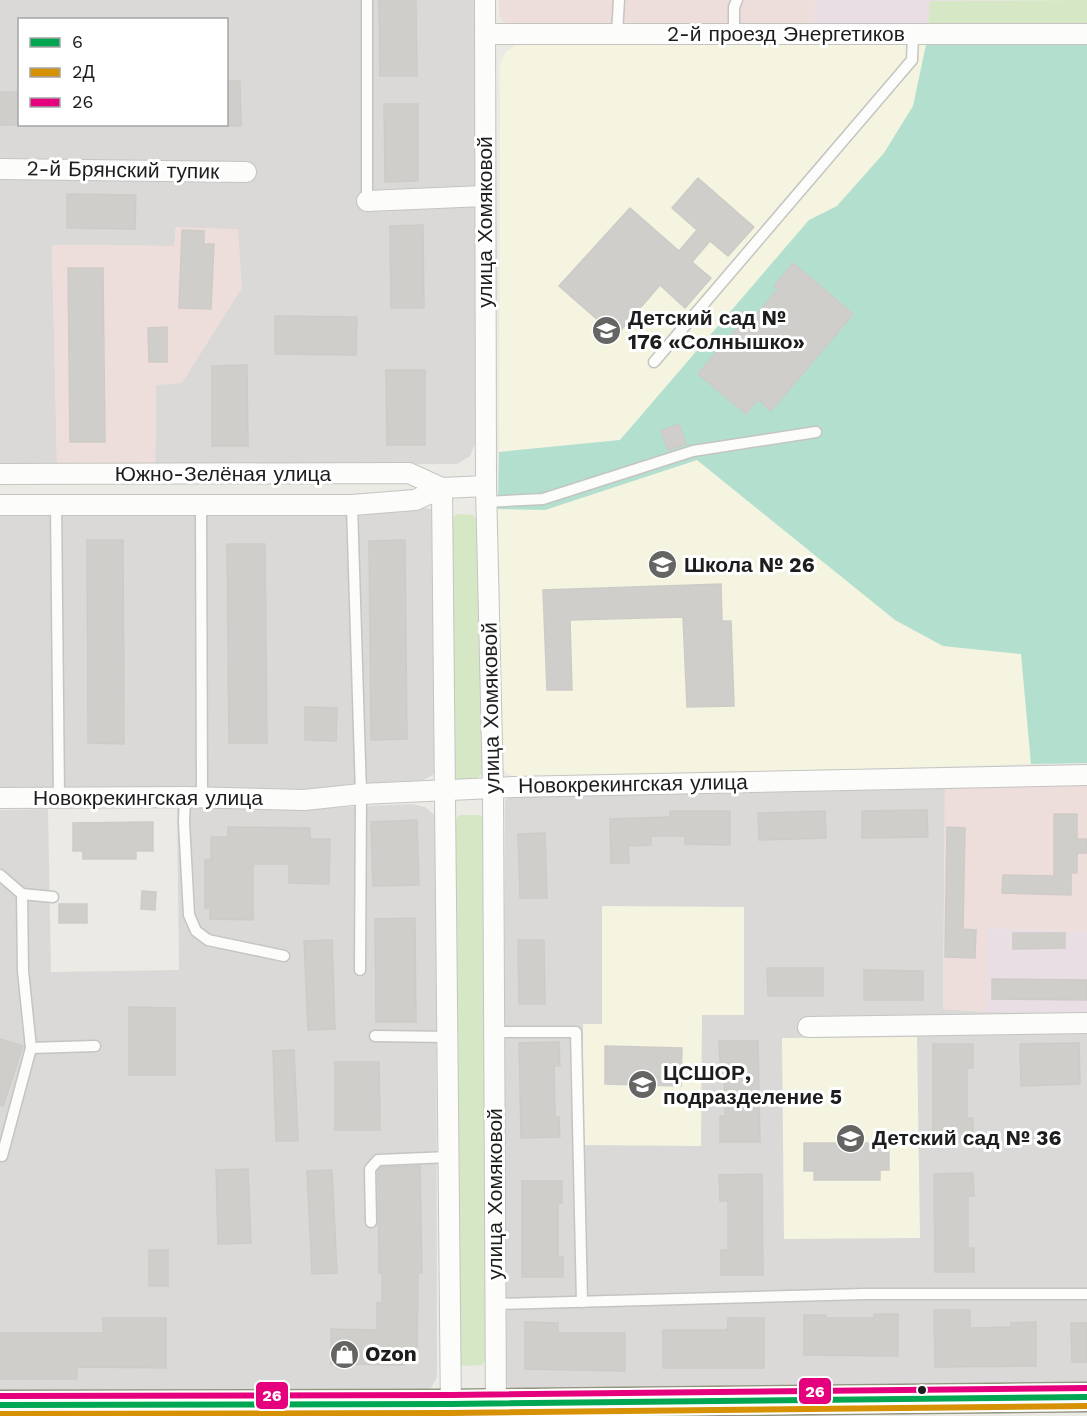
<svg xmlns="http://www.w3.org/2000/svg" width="1087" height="1416" font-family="'Work Sans',sans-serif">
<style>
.residential{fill:#dad9d7;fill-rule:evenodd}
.commercial{fill:#eddedb}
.industrial{fill:#e8dee3}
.education{fill:#f4f4e1}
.grass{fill:#d6e7c6}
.pitch{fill:#b3e0ce}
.building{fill:#d0cecb;stroke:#cecbc7;stroke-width:1.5}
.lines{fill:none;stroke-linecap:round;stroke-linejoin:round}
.service-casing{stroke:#c4c4c1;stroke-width:13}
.minor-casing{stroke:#c4c4c1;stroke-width:22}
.secondary-casing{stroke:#91947f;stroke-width:31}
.service{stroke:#fcfcfb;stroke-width:10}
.minor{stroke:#fcfcfb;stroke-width:20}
.secondary{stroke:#f1f2ea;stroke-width:28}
.bus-1-casing{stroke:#fff;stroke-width:10}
.bus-2-casing{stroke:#fff;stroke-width:10}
.bus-3-casing{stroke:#fff;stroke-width:10}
.bus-1{stroke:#00a651;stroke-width:6}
.bus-2{stroke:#d69104;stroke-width:6}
.bus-3{stroke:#e5007d;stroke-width:6}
.bus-dot{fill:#1d1d1d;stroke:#fff;stroke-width:2}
.labels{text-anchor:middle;stroke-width:6;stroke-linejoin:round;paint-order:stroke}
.street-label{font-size:21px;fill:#1d1d1d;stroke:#fff}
.poi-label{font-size:21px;font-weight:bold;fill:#1d1d1d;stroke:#fff;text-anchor:start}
.line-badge{stroke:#fff;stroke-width:2}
.badge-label{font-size:16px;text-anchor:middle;font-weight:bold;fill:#fff}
</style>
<rect width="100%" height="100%" fill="#ebeae5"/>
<!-- residential -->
<g class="residential">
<path d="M0,0H476L478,437L470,456L457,464L155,465L156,384L182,383L176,227L174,246L52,245L57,463H0ZM20,20H226V124H20Z"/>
<polygon points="423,508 434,509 438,759 433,775 423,780 305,789 0,791 0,514"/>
<polygon points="945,783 943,1009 987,1012 1087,1013 1087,1383 515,1391 507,1386 503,1379 505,801 511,796"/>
<polygon points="412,804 425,807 436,816 437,1377 430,1390 0,1393 0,810 48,809 51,972 179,970 177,808 305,809"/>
</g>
<!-- commercial -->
<g class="commercial">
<polygon points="499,0 815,0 814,26 511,26 502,21 499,14"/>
<polygon points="176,227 238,229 242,288 182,383 156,385 155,465 57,463 52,245 174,246"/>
<polygon points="1087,782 1087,932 987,928 987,1012 943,1009 945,783"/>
</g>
<!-- industrial -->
<g class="industrial">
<polygon points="815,0 1029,0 930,1 928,27 814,26"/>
<polygon points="987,928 1087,932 1087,1013 987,1012"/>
</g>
<!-- education -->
<g class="education">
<polygon points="516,45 926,45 913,106 884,153 837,206 809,220 620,440 499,452 500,64 506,52"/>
<polygon points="697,460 895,620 943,646 1021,654 1031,764 518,779 507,773 503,768 498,509 545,510"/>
<polygon points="602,906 744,907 744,1015 702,1015 701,1146 583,1145 583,1024 602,1024"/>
<polygon points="917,1037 920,1238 784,1239 782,1038"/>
</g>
<!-- grass -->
<g class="grass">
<polygon points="1087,0 1087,26 928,27 930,1"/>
<polygon points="458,514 473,515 477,519 484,772 473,782 457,781 451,772 450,525 452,517"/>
<polygon points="459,815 480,815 487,823 487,1358 482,1365 462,1366 458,1359 455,822"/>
</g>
<!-- pitch -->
<polygon class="pitch" points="956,40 1087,42 1087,763 1031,764 1021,654 943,646 895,620 697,460 545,510 498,509 499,452 620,440 809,220 837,206 884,153 913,106 926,45"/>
<!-- building -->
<g class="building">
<polygon points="379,0 416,0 417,76 380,76"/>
<polygon points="226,81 240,81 241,126 226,126"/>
<rect x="0" y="92" width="20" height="33"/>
<polygon points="384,104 418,104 418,181 385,182"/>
<polygon points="698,178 754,227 728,256 710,241 692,262 711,278 685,308 660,285 616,336 559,286 630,208 679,251 697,230 672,208"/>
<polygon points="67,194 136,195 135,229 67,228"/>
<polygon points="423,225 424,308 391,308 390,226"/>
<polygon points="182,230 204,231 204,244 214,244 211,309 179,308"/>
<polygon points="793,263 853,314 771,411 758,399 746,414 698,374 751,312 755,316 778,289 774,286"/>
<polygon points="68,268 103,268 105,442 70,442"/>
<polygon points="275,316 357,317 356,355 275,354"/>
<polygon points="167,327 167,362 149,362 148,328"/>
<polygon points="247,365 248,446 212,446 212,366"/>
<polygon points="386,370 425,370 425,445 387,445"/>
<polygon points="679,424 686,444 668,450 661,431"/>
<polygon points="87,540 123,540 124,744 88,743"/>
<polygon points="405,540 407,739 371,740 369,541"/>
<polygon points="227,544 265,544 267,743 229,743"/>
<polygon points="721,584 722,621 731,621 734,706 687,707 683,617 570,620 572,690 547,690 543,590"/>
<polygon points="305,707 337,708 336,741 305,740"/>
<polygon points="927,810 928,837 862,838 862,811"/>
<polygon points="670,811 730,811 730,845 685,844 685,836 651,836 651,845 628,846 629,863 611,863 610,819 670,817"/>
<polygon points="825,811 826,838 759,840 758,813"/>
<polygon points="1054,814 1077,814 1077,839 1087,839 1087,853 1077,853 1077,873 1071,873 1071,895 1002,893 1003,875 1054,876"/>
<polygon points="417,820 419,885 373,886 371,822"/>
<polygon points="153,822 153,851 136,851 136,859 83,859 83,851 73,851 73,823"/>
<polygon points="228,827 310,828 310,839 330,839 329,884 289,883 289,864 253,864 253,920 210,919 210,908 205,908 205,860 211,860 211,837 228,837"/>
<polygon points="947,827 965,828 963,929 976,930 975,958 945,957"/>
<polygon points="545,833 547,898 520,898 518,834"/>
<polygon points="142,891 156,892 155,910 141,909"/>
<rect x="59" y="904" width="28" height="19"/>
<polygon points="415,918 416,1022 376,1022 375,919"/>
<polygon points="1013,933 1065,933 1065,948 1013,949"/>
<polygon points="332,940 335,1029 308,1030 304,941"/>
<polygon points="518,940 544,940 545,1004 519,1004"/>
<polygon points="767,968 823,968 823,996 768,996"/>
<polygon points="864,970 923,971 923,1000 864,1000"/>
<polygon points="992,979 1087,980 1087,1000 992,999"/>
<polygon points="129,1007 175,1008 175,1075 129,1075"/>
<polygon points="0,1039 23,1046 3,1106 0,1105"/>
<polygon points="719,1041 758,1041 760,1142 720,1142 720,1116 725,1116 724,1066 720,1066"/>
<polygon points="559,1042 560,1066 554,1066 555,1117 559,1117 560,1137 521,1138 519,1043"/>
<polygon points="1079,1043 1080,1084 1021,1086 1020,1044"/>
<polygon points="933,1044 973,1044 973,1068 967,1068 967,1118 973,1118 973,1142 933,1142"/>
<polygon points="605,1046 682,1048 681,1086 605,1084"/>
<polygon points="294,1050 298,1141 276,1141 273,1051"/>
<polygon points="335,1062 379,1062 380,1130 335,1130"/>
<polygon points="804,1143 889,1143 889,1170 880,1170 880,1180 814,1180 814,1171 804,1171"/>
<polygon points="420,1166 422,1273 418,1273 417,1354 404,1354 404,1365 331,1364 331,1329 377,1330 377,1303 382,1303 382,1273 379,1273 378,1172 381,1167"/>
<polygon points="248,1169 251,1243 218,1244 216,1170"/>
<polygon points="332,1170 337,1273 312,1274 307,1171"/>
<polygon points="973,1173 974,1196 968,1196 968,1248 974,1248 974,1272 935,1272 934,1174"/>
<polygon points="762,1174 763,1275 721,1275 721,1250 728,1250 728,1201 720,1201 719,1175"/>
<polygon points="522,1181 562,1181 562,1203 558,1203 558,1257 563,1257 563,1277 522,1277"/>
<rect x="149" y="1250" width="19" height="36"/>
<polygon points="934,1310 970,1310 970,1328 1011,1327 1011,1323 1036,1322 1036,1366 935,1367"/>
<polygon points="874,1314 898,1314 898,1356 804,1355 804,1315 826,1315 827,1318 874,1318"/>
<polygon points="103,1318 166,1318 166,1368 77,1367 77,1379 0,1379 0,1333 103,1333"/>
<polygon points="728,1318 764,1318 764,1368 663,1368 663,1330 727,1330"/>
<polygon points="525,1322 558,1323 558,1333 625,1333 625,1371 525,1369"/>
<polygon points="1071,1323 1087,1323 1087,1362 1072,1362"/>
</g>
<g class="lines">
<defs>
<g id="service">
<polyline points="617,33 619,0"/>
<polyline points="734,34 734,7 737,0"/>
<polyline points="367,201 367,0"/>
<polyline points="654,362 912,60 913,34"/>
<polyline points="486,502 543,499 693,451 816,432"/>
<polyline points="56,504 59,798"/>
<polyline points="352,505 361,794 360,970"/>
<polyline points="201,506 202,797"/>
<polyline points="185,797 184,822 189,915 196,931 208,940 284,956"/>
<polyline points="0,875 22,894 23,971 31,1048 2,1156"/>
<polyline points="22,894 53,897"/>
<polyline points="494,1032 576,1032 582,1302"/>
<polyline points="375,1036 448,1037"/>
<polyline points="31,1048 95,1046"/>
<polyline points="371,1222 370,1169 378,1160 450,1157"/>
<polyline points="496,1304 864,1294 1087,1294"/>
</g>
<g id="minor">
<polyline points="485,0 486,486 493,788 496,1416"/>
<polyline points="485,34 1087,34"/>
<polyline points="0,169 246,172"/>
<polyline points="367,201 484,196"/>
<polyline points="0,474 409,473 442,488 486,486"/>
<polyline points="0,505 352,505 415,500 442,488 451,1416"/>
<polyline points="0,798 185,797 304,800 361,794 513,787 1087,775"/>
<polyline points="808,1027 1087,1023"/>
</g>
<polyline id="secondary" points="0,1405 451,1404 1087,1397"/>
</defs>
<!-- service casing -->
<use href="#service" class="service-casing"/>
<!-- minor casing -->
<use href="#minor" class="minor-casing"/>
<!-- secondary casing -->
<use href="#secondary" class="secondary-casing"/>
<!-- service -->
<use href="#service" class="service"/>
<!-- minor -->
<use href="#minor" class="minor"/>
<!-- secondary -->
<use href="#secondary" class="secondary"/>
<defs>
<polyline id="bus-1" points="0,1405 451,1404 1087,1397"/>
<polyline id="bus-2" points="0,1414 451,1413 1087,1406"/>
<polyline id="bus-3" points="0,1396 451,1395 1087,1388"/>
</defs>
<!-- bus-1 casing -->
<use href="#bus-1" class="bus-1-casing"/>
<!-- bus-2 casing -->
<use href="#bus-2" class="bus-2-casing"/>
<!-- bus-3 casing -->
<use href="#bus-3" class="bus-3-casing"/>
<!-- bus-1 -->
<use href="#bus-1" class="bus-1"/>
<!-- bus-2 -->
<use href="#bus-2" class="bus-2"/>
<!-- bus-3 -->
<use href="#bus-3" class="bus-3"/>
</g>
<!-- icons -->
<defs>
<symbol id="school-disc" viewBox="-11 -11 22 22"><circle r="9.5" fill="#656563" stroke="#fff"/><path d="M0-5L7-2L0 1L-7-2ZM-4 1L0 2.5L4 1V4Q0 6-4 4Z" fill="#fff"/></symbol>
<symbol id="shop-disc" viewBox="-11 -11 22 22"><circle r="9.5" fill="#656563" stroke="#fff"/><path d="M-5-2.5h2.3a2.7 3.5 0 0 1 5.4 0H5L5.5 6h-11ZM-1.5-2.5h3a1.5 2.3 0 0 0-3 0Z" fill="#fff"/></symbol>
</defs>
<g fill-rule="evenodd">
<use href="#school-disc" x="590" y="314" width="33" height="33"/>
<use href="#school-disc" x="646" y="548" width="33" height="33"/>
<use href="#school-disc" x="626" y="1068" width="33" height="33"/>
<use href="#school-disc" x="834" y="1122" width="33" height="33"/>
<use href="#shop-disc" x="328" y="1338" width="33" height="33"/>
</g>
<!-- markers -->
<circle class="bus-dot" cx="922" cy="1390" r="5"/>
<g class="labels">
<!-- street labels -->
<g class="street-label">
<text x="786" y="41">2-й проезд Энергетиков</text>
<text transform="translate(123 170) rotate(1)" y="7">2-й Брянский тупик</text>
<text transform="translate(485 222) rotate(-90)" y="7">улица Хомяковой</text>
<text x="223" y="481">Южно-Зелёная улица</text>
<text transform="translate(491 708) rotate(-91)" y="7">улица Хомяковой</text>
<text transform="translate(633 784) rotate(-1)" y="7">Новокрекингская улица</text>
<text x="148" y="805">Новокрекингская улица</text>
<text transform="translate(495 1194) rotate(-90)" y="7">улица Хомяковой</text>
</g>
<!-- poi labels -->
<g class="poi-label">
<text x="628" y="325">Детский сад №<tspan x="628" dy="24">176 «Солнышко»</tspan></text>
<text x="684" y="572">Школа № 26</text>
<text x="663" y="1080">ЦСШОР,<tspan x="663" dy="24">подразделение 5</tspan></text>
<text x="872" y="1145">Детский сад № 36</text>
<text x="365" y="1361">Ozon</text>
</g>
</g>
<g class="line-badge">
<rect x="798" y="1377" width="34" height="28" rx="6" fill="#e5007d"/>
<rect x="255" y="1381" width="34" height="29" rx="6" fill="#e5007d"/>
</g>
<g class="badge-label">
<text x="815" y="1397">26</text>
<text x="272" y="1401">26</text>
</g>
<!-- legend -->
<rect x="18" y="18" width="210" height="108" fill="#ffffff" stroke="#a5a5a5" stroke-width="1.5"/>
<rect x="30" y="38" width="30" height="9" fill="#00a651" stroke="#a5a5a5" stroke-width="1.5"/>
<text x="72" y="48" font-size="18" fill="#1d1d1d">6</text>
<rect x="30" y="68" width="30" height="9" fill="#d69104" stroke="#a5a5a5" stroke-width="1.5"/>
<text x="72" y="78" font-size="18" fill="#1d1d1d">2Д</text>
<rect x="30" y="98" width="30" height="9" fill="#e5007d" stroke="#a5a5a5" stroke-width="1.5"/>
<text x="72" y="108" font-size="18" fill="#1d1d1d">26</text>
</svg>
